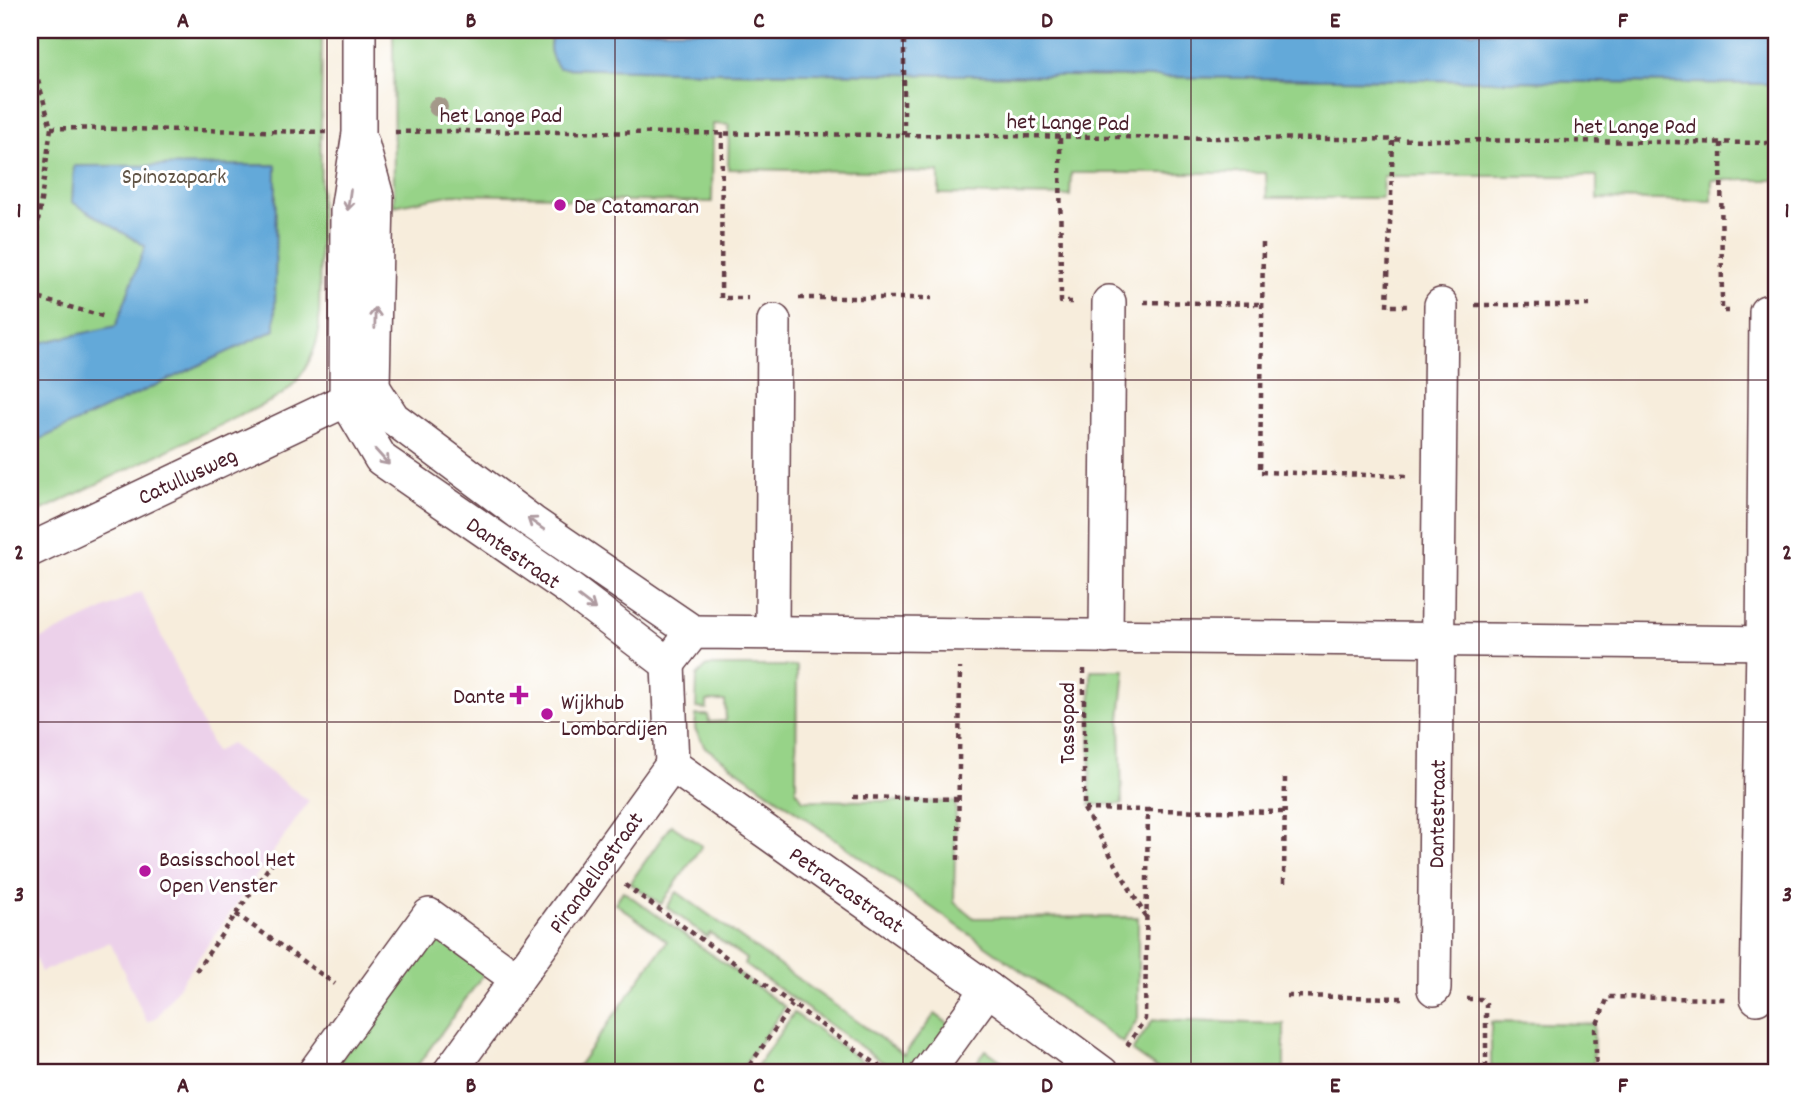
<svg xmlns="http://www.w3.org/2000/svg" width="1806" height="1103" font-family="Dekko,sans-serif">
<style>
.built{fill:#ecd1ea}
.green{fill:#97d388;stroke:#70795a;stroke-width:2}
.water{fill:#63a9d9;stroke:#566482;stroke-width:2}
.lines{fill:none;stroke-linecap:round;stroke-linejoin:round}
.minor-casing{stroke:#643e46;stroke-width:36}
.path{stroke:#643e46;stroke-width:4.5;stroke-dasharray:5 5;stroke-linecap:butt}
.minor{stroke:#fff;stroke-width:33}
.tree{fill:#a4998a}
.oneway{stroke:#ae9aa0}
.grid{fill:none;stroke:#4a1f2b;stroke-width:2;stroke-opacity:0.55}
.poi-dot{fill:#b5179e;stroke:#fff;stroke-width:2.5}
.labels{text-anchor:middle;stroke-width:6;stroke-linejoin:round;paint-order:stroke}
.street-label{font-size:23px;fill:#4a1f2b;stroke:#fff}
.park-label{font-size:23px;fill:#615547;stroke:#fff}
.poi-label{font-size:23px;fill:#4a1f2b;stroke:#fff;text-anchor:start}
.neatline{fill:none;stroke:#4a1f2b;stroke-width:2.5}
.grid-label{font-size:23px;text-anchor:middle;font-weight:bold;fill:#4a1f2b}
</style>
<rect width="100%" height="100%" fill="#fff"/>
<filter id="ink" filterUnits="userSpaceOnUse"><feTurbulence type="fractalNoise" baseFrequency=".0143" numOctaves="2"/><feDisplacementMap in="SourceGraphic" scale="14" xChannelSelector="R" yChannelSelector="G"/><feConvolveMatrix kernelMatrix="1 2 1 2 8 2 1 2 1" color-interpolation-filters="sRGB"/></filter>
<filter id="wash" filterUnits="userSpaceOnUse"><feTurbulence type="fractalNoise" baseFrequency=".00686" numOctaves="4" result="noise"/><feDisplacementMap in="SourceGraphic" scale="28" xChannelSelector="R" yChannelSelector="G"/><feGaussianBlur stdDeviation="1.57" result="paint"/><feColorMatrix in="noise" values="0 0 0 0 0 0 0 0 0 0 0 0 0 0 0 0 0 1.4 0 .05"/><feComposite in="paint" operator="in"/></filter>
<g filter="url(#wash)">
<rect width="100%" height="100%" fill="#f7eddc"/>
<!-- built -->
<polygon class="built" points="141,592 215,752 231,744 309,801 157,1017 147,1022 110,942 41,972 30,947 30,644"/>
<!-- green -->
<g class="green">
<path d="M30,30H322L319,332C313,360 300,384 275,399L30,516Z"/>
<path d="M393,30H555C547,45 549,55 559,68L713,72L1776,84V180H1712V201L1597,199V176H1383L1382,198H1267L1266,173H1071L1070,196L939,194V172L728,169L729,125L713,124L712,202L562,200V196L453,194L394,206Z"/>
<polygon points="1583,30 1776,30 1776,32"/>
<polygon points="707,666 797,666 796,790 803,800 956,802 954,902 974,918 1138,917 1138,1018 1123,1043 705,747 695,729 696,715 708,715 709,722 726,721 725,701 707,701 707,709 696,708 697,676"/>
<polygon points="1091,670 1125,670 1120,719 1122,804 1090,805"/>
<polygon points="671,825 702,846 661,904 630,883"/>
<polygon points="623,891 785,1007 738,1073 573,1073 667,941 615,903"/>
<polygon points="677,892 904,1055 935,1014 950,1025 915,1073 898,1073 744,964 746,959 710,933 707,937 667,907"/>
<polygon points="438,938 486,971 412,1073 331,1073 427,941"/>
<polygon points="794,1013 879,1073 752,1073"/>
<polygon points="1153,1020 1284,1024 1284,1073 1163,1073 1132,1051"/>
<polygon points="1491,1022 1594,1024 1593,1073 1491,1073"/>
<polygon points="986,1050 1016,1071 1015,1073 969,1073"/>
</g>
<!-- water -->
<g class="water">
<path d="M555,30L1776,32V84L713,72L559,68C549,55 547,45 555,30Z"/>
<polygon points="276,165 275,330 30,444 30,345 116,326 145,246 72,202 74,166"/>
</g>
</g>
<g filter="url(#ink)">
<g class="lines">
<defs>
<g id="minor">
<polyline points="362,143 377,197 373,387"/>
<polyline points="373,387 393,418 532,522 693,632"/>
<polyline points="346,400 381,459 568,588 668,664"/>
<polyline points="346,400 347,211 359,133 359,30"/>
<polyline points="30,550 365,391"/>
<polyline points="772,633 774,321"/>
<polyline points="1106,637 1109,302"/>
<polyline points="668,664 693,632 1776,643"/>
<polyline points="668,664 672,765 988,989 1102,1073"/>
<polyline points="1434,989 1441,305"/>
<polyline points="1757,998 1763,643 1766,312"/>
<polyline points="314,1073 429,915 517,979"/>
<polyline points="449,1073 672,765"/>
<polyline points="927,1073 988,989"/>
</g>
</defs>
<!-- minor casing -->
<use href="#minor" class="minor-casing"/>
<!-- path -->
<g class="path">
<polyline points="904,30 904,136"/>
<polyline points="30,51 51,128 30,280"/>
<polyline points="30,94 42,93"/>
<polyline points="51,128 326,132"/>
<polyline points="395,132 455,131 1776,143"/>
<polyline points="722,133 721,298 748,298"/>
<polyline points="1060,138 1061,302 1076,302"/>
<polyline points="1393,141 1387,306 1407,306"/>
<polyline points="1721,143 1722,311 1733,311"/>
<polyline points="1263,243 1260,472 1407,476"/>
<polyline points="30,296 106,317"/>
<polyline points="799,298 932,298"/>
<polyline points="1144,302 1261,304"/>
<polyline points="1475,305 1591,305"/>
<polyline points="1084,669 1084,809 1146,917"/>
<polyline points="853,797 959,799"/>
<polyline points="1084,809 1148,810 1145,1019 1125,1049"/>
<polyline points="1148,810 1284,812"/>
<polyline points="958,860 960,668"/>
<polyline points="1284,883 1285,776"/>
<polyline points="625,885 889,1073"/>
<polyline points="236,914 335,984"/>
<polyline points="196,971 276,857"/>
<polyline points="1287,996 1402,998"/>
<polyline points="1467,999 1481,999 1486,1004 1486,1073"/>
<polyline points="30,1056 38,1073"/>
<polyline points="744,1073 792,1005"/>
<polyline points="1597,1073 1595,1029 1608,997 1725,999"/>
</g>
<!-- minor -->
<use href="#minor" class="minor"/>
</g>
<!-- trees -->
<circle class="tree" cx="438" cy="107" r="10"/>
<!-- one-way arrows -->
<defs><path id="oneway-shaft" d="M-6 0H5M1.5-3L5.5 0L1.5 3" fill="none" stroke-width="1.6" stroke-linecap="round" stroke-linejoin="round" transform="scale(1.75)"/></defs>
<g class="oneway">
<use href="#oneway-shaft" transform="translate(349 200) rotate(98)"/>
<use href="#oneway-shaft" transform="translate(375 318) rotate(-89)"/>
<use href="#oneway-shaft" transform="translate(382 457) rotate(48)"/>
<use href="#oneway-shaft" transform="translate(536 524) rotate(-145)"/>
<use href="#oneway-shaft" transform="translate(587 603) rotate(37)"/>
</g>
</g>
<!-- grid -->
<path class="grid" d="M327,30V1073M615,30V1073M903,30V1073M1191,30V1073M1479,30V1073M30,380H1776M30,722H1776"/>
<!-- markers -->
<g class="poi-dot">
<circle cx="560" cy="205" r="7"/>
<path d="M515.5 684.5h7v7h7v7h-7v7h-7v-7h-7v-7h7z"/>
<circle cx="547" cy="714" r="7"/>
<circle cx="145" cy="871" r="7"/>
</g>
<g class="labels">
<!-- street labels -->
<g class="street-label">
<text x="501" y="122">het Lange Pad</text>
<text transform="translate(1068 121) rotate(1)" y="8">het Lange Pad</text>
<text x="1635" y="133">het Lange Pad</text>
<text transform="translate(187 475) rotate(-25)" y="8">Catullusweg</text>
<text transform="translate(514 552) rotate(35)" y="8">Dantestraat</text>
<text transform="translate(1066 723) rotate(-90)" y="8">Tassopad</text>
<text transform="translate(1436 814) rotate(-89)" y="8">Dantestraat</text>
<text transform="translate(595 872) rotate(-54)" y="8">Pirandellostraat</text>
<text transform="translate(847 889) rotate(35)" y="8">Petrarcastraat</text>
</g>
<!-- park labels -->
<g class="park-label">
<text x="174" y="183">Spinozapark</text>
</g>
<!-- poi labels -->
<g class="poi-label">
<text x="574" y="213">De Catamaran</text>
<text x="505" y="703" text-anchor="end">Dante</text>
<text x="561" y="709">Wijkhub<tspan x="561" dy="26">Lombardijen</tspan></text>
<text x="159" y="866">Basisschool Het<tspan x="159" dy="26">Open Venster</tspan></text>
</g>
</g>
<!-- margin -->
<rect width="1806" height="1103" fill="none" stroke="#fff" stroke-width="77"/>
<rect x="38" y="38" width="1730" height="1026" class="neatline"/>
<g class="grid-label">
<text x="183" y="27">A</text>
<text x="471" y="27">B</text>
<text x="759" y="27">C</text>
<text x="1047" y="27">D</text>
<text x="1335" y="27">E</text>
<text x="1623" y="27">F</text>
<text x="19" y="217">1</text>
<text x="1787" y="217">1</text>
<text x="19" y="559">2</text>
<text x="1787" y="559">2</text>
<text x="19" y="901">3</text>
<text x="1787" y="901">3</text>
<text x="183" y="1092">A</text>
<text x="471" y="1092">B</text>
<text x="759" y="1092">C</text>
<text x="1047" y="1092">D</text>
<text x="1335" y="1092">E</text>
<text x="1623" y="1092">F</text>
</g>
</svg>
